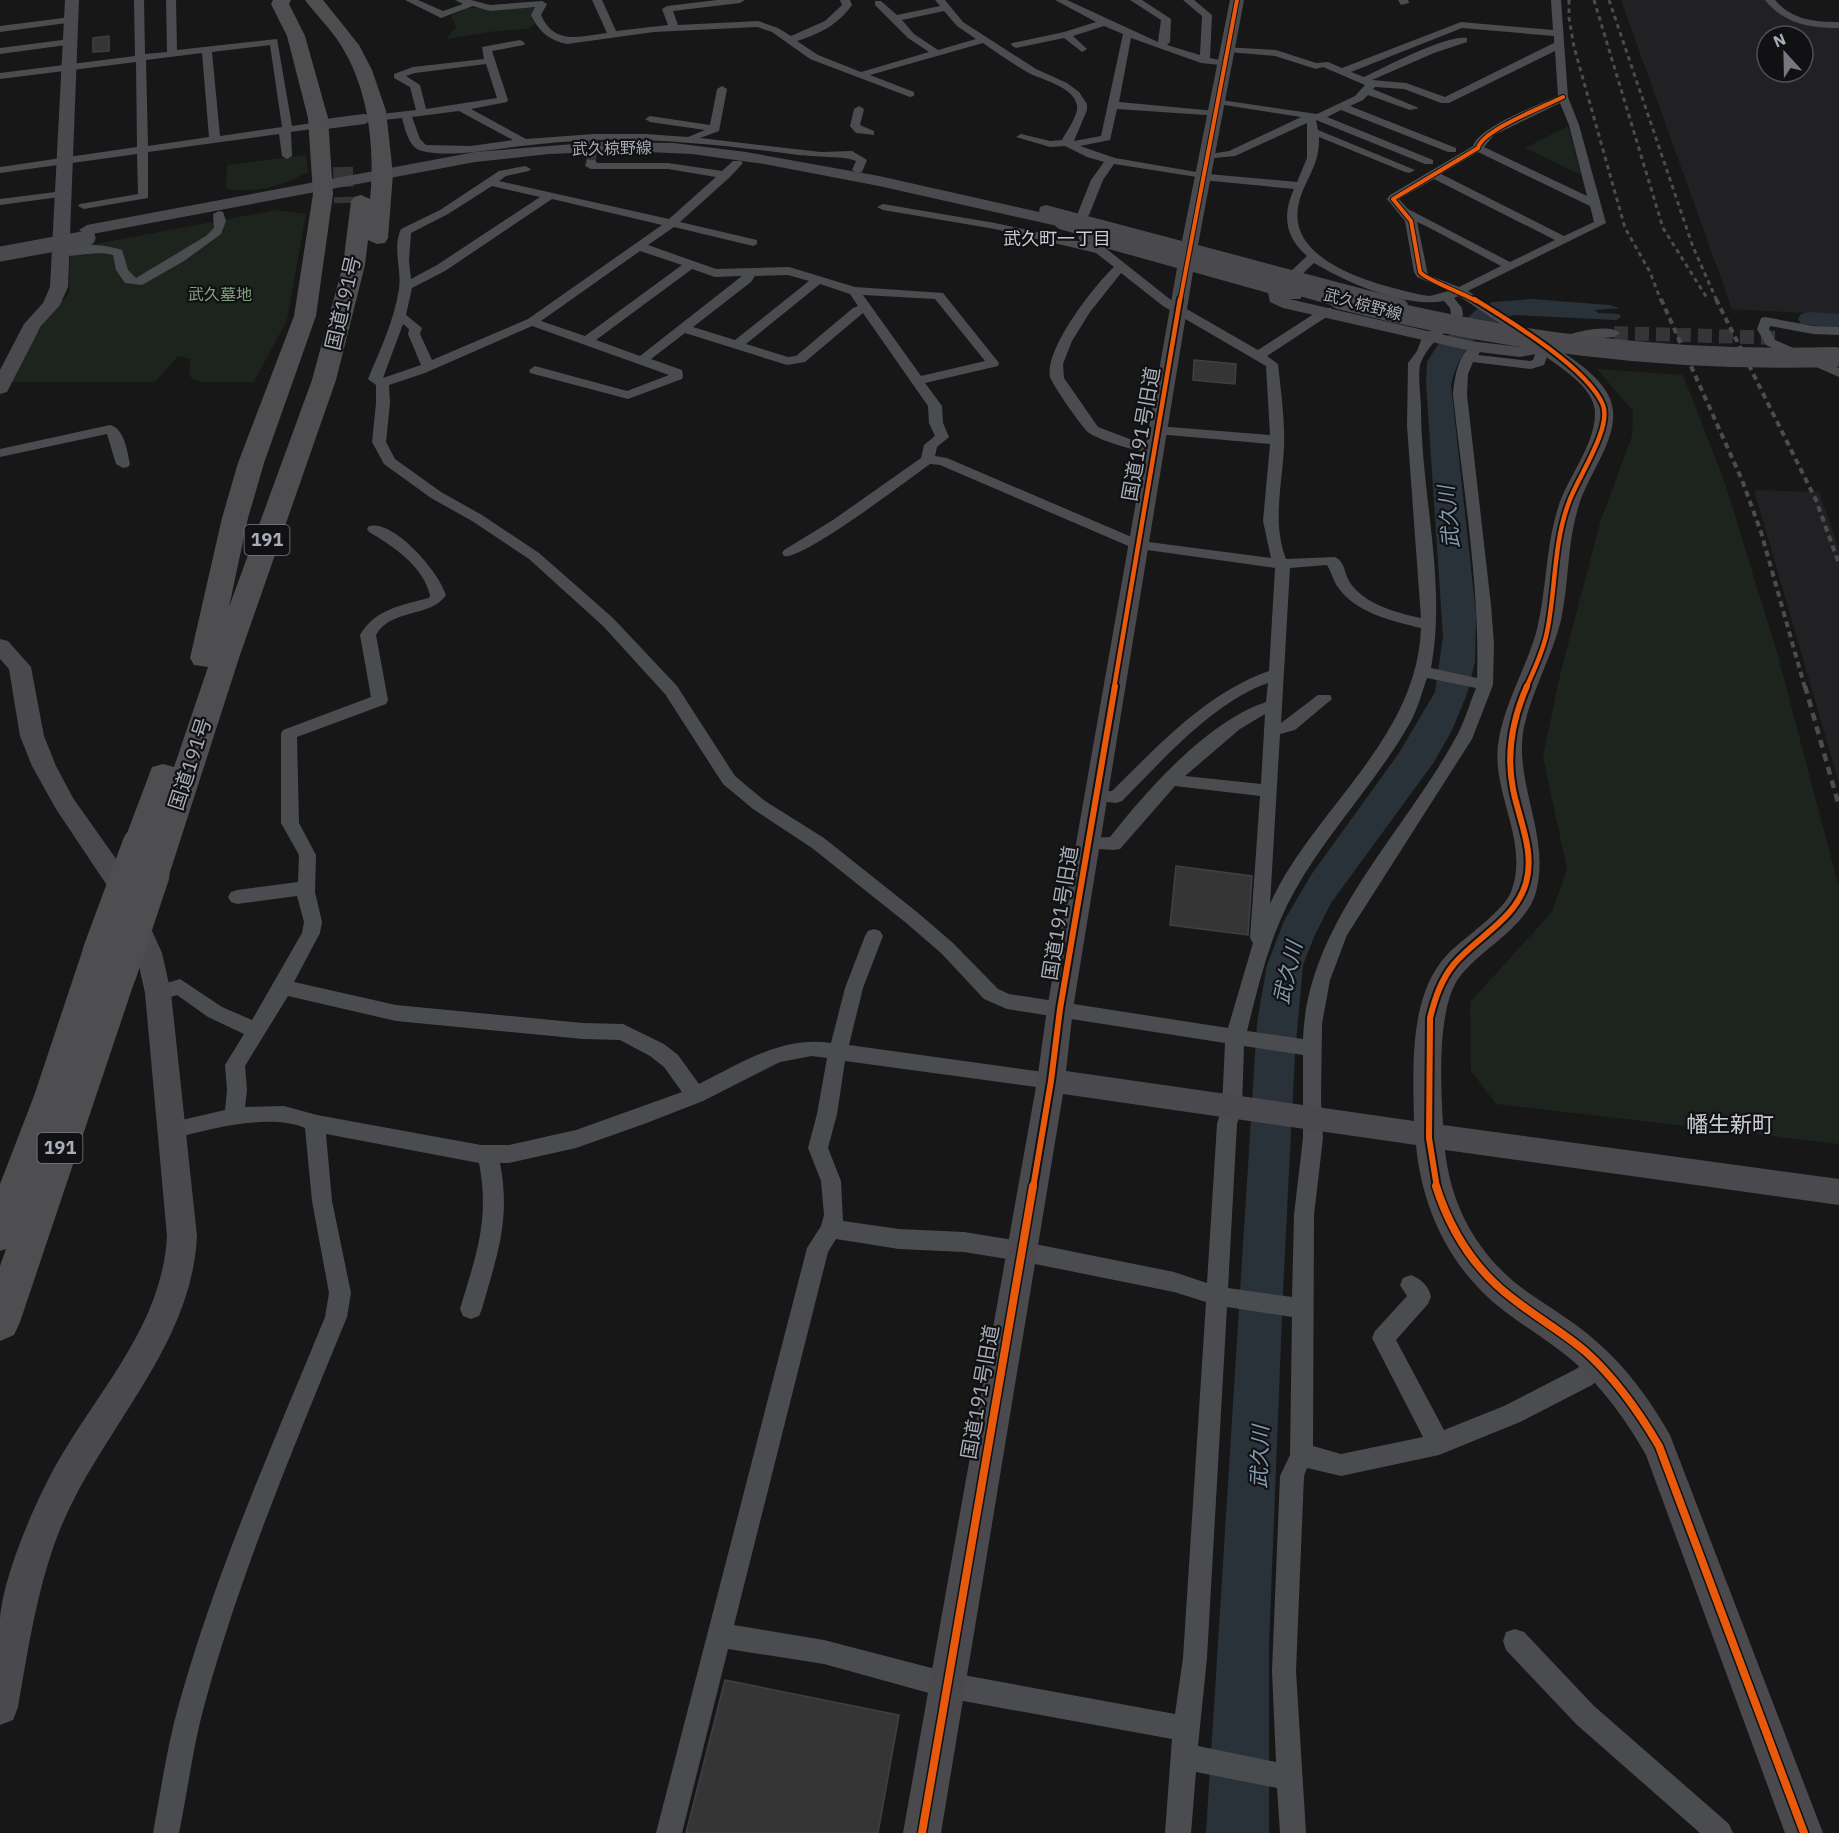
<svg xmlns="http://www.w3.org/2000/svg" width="1839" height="1833" font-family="'IBM Plex Sans','Noto Sans JP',sans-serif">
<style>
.built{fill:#212123;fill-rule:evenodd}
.green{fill:#1d241e}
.water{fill:#2a3239}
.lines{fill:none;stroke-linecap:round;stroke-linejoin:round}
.river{fill:#2a3239;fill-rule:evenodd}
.building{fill:#353536;stroke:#3f4043;stroke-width:1.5}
.street-tunnel-far1{stroke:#343537;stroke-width:10;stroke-dasharray:10 5;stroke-linecap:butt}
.street-tunnel{stroke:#343537;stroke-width:14;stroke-dasharray:14 7;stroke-linecap:butt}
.highway-tunnel{stroke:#343537;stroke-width:20;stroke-dasharray:20 10;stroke-linecap:butt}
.street{fill:#4b4c50;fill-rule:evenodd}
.secondary{fill:#4a4a4e;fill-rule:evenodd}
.highway{fill:#4e4e51;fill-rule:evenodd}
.rail-far2{stroke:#4b4c4f;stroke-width:3;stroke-dasharray:4.5 4;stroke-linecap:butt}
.rail-far1{stroke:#4b4c4f;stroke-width:4;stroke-dasharray:6 4.5;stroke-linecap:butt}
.rail{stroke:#4b4c4f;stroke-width:4.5;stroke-dasharray:8 6;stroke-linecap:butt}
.street-bridge{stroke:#4b4c50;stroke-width:10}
.secondary-bridge-far1{stroke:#4a4a4e;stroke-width:15}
.secondary-bridge{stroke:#4a4a4e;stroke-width:20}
.highway-bridge{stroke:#4e4e51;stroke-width:33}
.cycleway-far3-casing{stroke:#111113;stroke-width:6}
.cycleway-far2-casing{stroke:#111113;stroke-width:8}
.cycleway-far1-casing{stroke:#111113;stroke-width:10}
.cycleway-casing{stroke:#111113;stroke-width:11}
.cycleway-far3{stroke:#e8590c;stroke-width:4}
.cycleway-far2{stroke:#e8590c;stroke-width:4.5}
.cycleway-far1{stroke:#e8590c;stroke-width:6}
.cycleway{stroke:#e8590c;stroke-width:8}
.labels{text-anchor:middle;stroke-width:4.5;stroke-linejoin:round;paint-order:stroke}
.far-street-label{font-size:16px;fill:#a8adb8;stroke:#111113}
.far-park-label{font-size:16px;fill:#7fa381;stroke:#111113}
.far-neighbourhood-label{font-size:18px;fill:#c9ccd4;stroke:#111113}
.shield{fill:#111113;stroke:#7b7e86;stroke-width:1.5}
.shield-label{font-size:18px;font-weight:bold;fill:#a8adb8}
.street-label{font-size:20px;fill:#a8adb8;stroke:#111113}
.water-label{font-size:21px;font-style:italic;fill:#7f9bb3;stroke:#111113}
.quarter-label{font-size:22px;fill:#c9ccd4;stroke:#111113}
</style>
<rect width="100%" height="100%" fill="#171717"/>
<!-- built -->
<g class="built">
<path d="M1621,0H1765L1785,17L1797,22L1839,26V315L1732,309ZM1767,36H1803V72H1767Z"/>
<polygon points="1754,490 1819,492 1839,549 1839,783"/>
</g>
<!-- green -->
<g class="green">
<polygon points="529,7 536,9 532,19 535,24 528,29 497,31 446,39 456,27 451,16 468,8"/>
<polygon points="1568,126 1581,175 1525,148"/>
<path d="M306,155L308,172C280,187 257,193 226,189L227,165Z"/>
<polygon points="276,210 306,214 287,320 254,382 201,382 191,378 189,371 191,359 178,356 155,382 9,382 45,321 69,293 70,256 90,245"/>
<polygon points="1597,369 1683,375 1725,483 1778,656 1839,888 1839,1144 1496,1104 1471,1071 1470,1002 1552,912 1567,869 1543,757 1560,675 1600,523 1632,436 1633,411"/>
</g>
<!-- water -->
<path class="water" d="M1532,299L1609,305L1620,308L1595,310L1598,313L1619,314L1621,317L1616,320L1514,315C1480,326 1459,351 1451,385L1476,614L1475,662L1467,694L1452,730L1434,762L1331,903L1314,937L1303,965L1295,1054L1283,1291L1269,1645V1833H1206L1257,1023L1267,965L1284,921L1311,875L1399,753L1435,692L1443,637L1426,382L1427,362L1437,346L1476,310L1493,302Z"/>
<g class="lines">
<!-- river -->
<polygon class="river" points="1809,312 1839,314 1839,328 1801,324 1798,319 1801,314"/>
</g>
<!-- building -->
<g class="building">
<polygon points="109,36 109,51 93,52 93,38"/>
<polygon points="1194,360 1236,364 1235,384 1193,380"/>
<polygon points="1176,866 1252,876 1248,935 1170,925"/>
<polygon points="725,1680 899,1715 878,1833 686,1833"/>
</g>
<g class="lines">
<!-- street-tunnel-far1 -->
<polyline class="street-tunnel-far1" points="591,162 593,140"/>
<!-- street-tunnel -->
<polyline class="street-tunnel" points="1614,333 1779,338"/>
<!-- highway-tunnel -->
<polyline class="highway-tunnel" points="343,167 344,203"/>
<!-- street -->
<g class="street">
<path d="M134,0H144L145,54L167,52L166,0H176L177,50L277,39L292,126L326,121L331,124L326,127L291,132L292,156L287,159L282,156L279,134L148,152V198L84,209L78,206L80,204L138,194L137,154L0,173V167L137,147L136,62L0,79V73L135,56ZM270,45L282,127L220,136L212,52ZM202,53L209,137L148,146L146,60Z"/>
<path d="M405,0H418L443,11L463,4L455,0H471L490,5L542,1L547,4L541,15C555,46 580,36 607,33L592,0H602L616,31L668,25L662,9L667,6L717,0H745L740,3L673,11L678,25L758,21L778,28L791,36L825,21L842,5L840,0H850L852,5C838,25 819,34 797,41L818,55L861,72L929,52L908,38L875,5V1H881L897,15L940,6L935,0H945L963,22L1036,69L1067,83L1079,92L1087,104V110L1074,141L1101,136L1123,34L1104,26L1073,36L1087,49L1082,52L1064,38L1016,48L1011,45L1012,43L1064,32L1096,22L1055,0H1067L1158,42L1161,20L1130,0H1142L1171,19L1170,42L1167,45L1200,55L1202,16L1183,0H1194L1212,15L1210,58L1229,62V66L1201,63L1131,38L1119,102L1216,111L1221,114L1220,116L1117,109L1110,140L1080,146L1115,158L1208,174L1297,182L1307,158V123L1235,156L1204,159V155L1229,151L1301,117L1218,104L1214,103V99L1317,114L1355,96L1365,85L1323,67L1316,69L1275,56L1228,52L1224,51V47L1276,50L1316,63L1328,62L1342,68L1461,22L1553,30L1551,0H1561L1568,97L1579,125L1606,223L1468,291L1536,336L1538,339L1536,342H1528L1459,296L1454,298L1462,308L1463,315C1448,333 1432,338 1421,362C1417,371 1421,397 1421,408C1421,494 1447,583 1431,668L1477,678C1480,585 1463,488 1453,395C1454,378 1459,349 1477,343L1483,347L1478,355L1530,361L1533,360L1539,344C1557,338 1605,320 1620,333L1614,337L1579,340L1550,349L1544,365L1531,369L1473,362L1468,374L1467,395L1491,605L1494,644L1493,685L1472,739L1347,935L1330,980L1322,1024L1321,1099L1323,1138L1314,1215L1313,1446L1341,1454L1423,1437L1372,1338L1375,1331L1407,1296L1400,1285L1403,1278L1411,1275C1421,1279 1429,1286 1431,1297L1428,1304L1396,1340L1444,1430L1504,1406L1576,1369L1600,1353L1608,1357L1611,1364L1608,1371L1592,1385L1520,1422L1439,1455L1341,1476L1307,1468L1304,1476L1296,1671L1306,1833H1280L1277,1788L1196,1772L1191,1833H1165L1172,1739L947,1698L824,1664L728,1649L682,1833H656L807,1248L821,1226L824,1215L821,1181L808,1148L817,1114L827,1058L812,1056L780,1062L703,1101L644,1124L576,1148L509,1163H500C511,1220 497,1255 482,1309L479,1316L471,1319L463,1316L460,1309C476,1255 490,1220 479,1163L326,1134L332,1201L351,1293L347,1317C295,1444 241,1571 205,1703C193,1745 188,1790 179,1833H153C161,1790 167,1746 179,1704C216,1571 273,1444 325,1317L329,1293L312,1201L305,1128C268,1113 210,1129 172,1139L165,1136L162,1130L165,1124L225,1110L227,1090L225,1065L244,1034L208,1017L177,995L158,1001L151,998L149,993L151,988L180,979L222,1007L252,1020L302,933L304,922L297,896L237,904L231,902L228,897L231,892L237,890L298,882L299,855L281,823V734L283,730L371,697L360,635C375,609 402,605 429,598L430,595C423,566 393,546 369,532L367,529L369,526C394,519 440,573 446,595C431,618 391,608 376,635L388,700L386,704L297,737L299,823L316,855L315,892L322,922L320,933L294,982L396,1005L583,1023L623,1024L664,1044L678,1055L699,1084C741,1063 782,1036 831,1043L845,988L865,936L868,931L874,929L880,931L883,936L863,988L849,1045L1051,1073L1058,1075L1061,1081L1058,1087L1051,1089L845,1061L837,1114L828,1148L841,1181L843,1221L899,1229L964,1232L1020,1241L1174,1272L1207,1283L1217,1124L1222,1107L1225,1043L1007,1009L984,999L941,953L905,922L812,848L753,809L723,784L665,694L603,626L529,559L472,521L431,498L384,464L372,442L376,403V385L368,379C380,350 394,321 399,289C402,270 392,248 401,229L440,210L499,171L525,166L531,169L529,171L506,176L499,181L669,219L716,177L668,169H591L585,166L587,160H595L597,163H668L722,171L733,161H741L743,163L730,177L680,222L757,240V244L753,246L674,227L648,245L716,269L789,267L855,287L943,293L999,363L998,366L925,383L942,406L943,423L949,437L937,447L935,456L947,458L1141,541L1271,558L1263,521L1270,444L1157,434L1150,430L1157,426L1270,435L1266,366L1163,306L1121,273L1090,312L1072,341L1063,364L1064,378L1098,427L1140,443L1161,446L1163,449C1153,459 1101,441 1089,433C1083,429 1052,384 1050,377C1045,348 1094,286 1114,267L1096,253L995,229L883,210L877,207L883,204L995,223L1104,247L1171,300L1258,350L1323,308H1331L1333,311L1331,314L1267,356L1278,364C1281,392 1285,420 1284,448C1282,486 1272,522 1286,559L1335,557C1345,562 1344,572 1349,581C1363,604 1397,613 1421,618L1407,426L1408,363L1417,351L1422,338L1451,314L1450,308L1444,301C1404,308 1348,283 1314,263L1297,279H1289V273L1307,256C1285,237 1282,215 1294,189L1202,180L1197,177L1114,164L1103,180L1089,215L1087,217H1079L1077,215L1091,180L1104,162L1087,157L1065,146L1050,147L1016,137L1021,134L1050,141L1062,140C1066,132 1079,115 1077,105C1073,86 1041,80 1027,72C1012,63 997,53 983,43L870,75L914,92V96L910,97L810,59L772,32L757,27L654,32L567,44C550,41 538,31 531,15L535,7L490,11L473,6L441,18ZM944,11L957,26L976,39L938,50L914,34L902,20ZM1462,28L1554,36V43L1445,97L1406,83L1372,80L1434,53L1467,42V38C1445,35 1386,67 1364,77L1351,72ZM1555,51L1558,96C1538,105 1479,127 1473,146L1390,195L1387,199L1405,221L1414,272L1417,277L1449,291L1430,296L1422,295C1381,286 1289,264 1298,208C1302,181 1320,169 1319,137L1405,172L1409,173L1415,170L1318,130L1316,120L1425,164H1433V160L1327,117L1341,110L1448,152H1456V148L1350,106L1363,100L1368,95L1410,110L1419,108L1373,89L1375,87L1404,89L1441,103H1449ZM1560,103L1569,125L1587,196L1484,147L1494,135ZM1478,152L1590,206L1594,222L1564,236L1441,174ZM1434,179L1555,240L1510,262L1408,209L1399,199ZM492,186L540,197L437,265L411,279L409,261L411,233L448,214ZM552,199L662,225L528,319L432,360L420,334L422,328L406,315L412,288L445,271ZM1417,222L1426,226L1501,266L1459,287L1428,275ZM640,251L682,265L585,336L541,321ZM692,269L715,277L742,276L640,356L596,340ZM788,275L809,281L735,340L693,327L751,282L755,276ZM820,284L850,294L858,306L853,308L796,356L788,357L746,344ZM863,295L935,299L985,361L921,376ZM863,313L928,406L929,423L935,436L924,445L921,458L833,520L784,550L782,553L784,556C802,561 909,479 930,464L940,465L1133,548L1275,568L1269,671C1206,693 1159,745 1112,791L1090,792L1088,796L1090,800L1116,803L1122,801C1162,761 1213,702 1268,683L1266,702C1207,722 1148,789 1110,837L1082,838L1079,843L1082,848L1114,850L1120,849L1175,786L1260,796L1250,938L1253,943L1228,1028L1009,994L998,989L953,943L917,912L824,838L765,801L735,776L677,686L613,618L539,553L482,515L441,492L395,459L386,442L390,403L389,385L425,373L532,326L669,375L627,391L535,366L529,370L530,373L628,399L682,379L683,376L682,370L651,359L685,333L787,365L805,362ZM403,324L409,329L408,334L421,365L383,378ZM1327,565C1331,571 1333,580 1337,586C1355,613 1392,621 1421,628C1417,740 1313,809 1270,904L1280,734L1295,730L1332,699L1330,695H1318L1281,723L1290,568ZM1427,678L1476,688C1469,705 1464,724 1455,739C1402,836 1307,924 1303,1039L1247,1031C1259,983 1270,935 1294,892C1327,832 1377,782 1411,721C1418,708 1422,692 1427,678ZM1265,714L1261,784L1185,776L1240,729ZM288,996L396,1021L583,1039L620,1040L650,1056L664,1067L682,1092L576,1130L509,1145H481L317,1115L284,1106L245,1107L247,1090L245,1066ZM1244,1046L1303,1055V1138L1294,1215L1292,1297L1228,1288L1237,1124L1242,1107ZM836,1239L899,1249L964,1252L1020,1261L1174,1292L1206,1302L1183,1658L1175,1714L947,1672L824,1640L734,1625L828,1252ZM1227,1307L1292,1317L1290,1455L1280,1476L1272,1671L1276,1762L1198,1746L1207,1658Z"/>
<polygon points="1398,0 1408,0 1409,3 1401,5"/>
<path d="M1765,0H1775C1792,20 1814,22 1839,22V28C1810,28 1784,24 1765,0Z"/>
<polygon points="71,17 76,20 74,22 0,32 0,26"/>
<polygon points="70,39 75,42 74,44 0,54 0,48"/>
<path d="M520,40L525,43L524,45L492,51L508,100L507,102L471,109L526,139L594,134H645L688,137L705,130L650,122L645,119L650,116L710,125L717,89L722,86L727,89L719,131L700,138L821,152L852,151L867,160L862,172L858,173L852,170L856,161C847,156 812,157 798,155C731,146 662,138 594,140C570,141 546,143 522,146C493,149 451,158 422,151C409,148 405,129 402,118L364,122L359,119L364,116L416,110L410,87L394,78V74L413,67L484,59L482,47ZM486,64L497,98L426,109L420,85L406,76L415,73ZM459,111L513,140L471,146L426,145L420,139L412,117Z"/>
<polygon points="859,106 864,109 860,125 874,131 874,135 856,133 850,126 854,109"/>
<polygon points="63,191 67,192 67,196 0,205 0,199"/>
<path d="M219,211L223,212L226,221L221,234L184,261L142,285L125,283L116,270L113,255C96,249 63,261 54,253C69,241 105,244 122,250L128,270L136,278L206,236L214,228L213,214Z"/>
<polygon points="1765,317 1813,326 1839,327 1839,335 1813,334 1770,326 1769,329 1775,340 1839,368 1839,377 1766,345 1757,329 1761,318"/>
<path d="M110,425C125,429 127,451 130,464L128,467L123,468L116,464L107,434L0,457V449Z"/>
<polygon points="1515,1629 1524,1632 1594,1706 1729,1824 1733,1833 1700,1833 1576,1724 1506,1650 1503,1641 1506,1632"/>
</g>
<!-- secondary -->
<g class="secondary">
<polygon points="65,0 79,0 68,287 60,305 41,326 9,388 7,392 0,394 0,370 24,324 43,303 50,287"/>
<path d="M1230,0H1244L1198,245L1405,300L1408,304L1405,308L1399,309L1196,255L1195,262L1300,291L1303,295L1300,299H1289L1471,341L1520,347L1544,342L1550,343C1572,359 1611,381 1613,411C1616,442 1586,478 1578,508C1567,544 1569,583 1561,620C1552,657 1532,690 1524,727C1513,783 1551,835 1536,892C1527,926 1482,949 1461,975C1436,1005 1441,1086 1443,1125L1839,1179V1205L1445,1150C1451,1208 1479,1257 1526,1291C1550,1308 1575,1322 1597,1342C1627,1368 1650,1400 1670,1435L1823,1833H1785L1646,1455C1626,1420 1603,1388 1573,1361C1551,1342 1526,1328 1503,1310C1451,1270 1422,1210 1416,1145L1063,1094L941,1833H903L1037,1081L1047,1009L1177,268L1080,241L1078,237L1086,232L1179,258L1181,251L1070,221L1068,225L1062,227L879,186L764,164L692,154L624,151L549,154L475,162L87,235L79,230L87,225L475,152L599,142L674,143L746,152L879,176L1039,212L1040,207L1046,205L1182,241ZM1193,272L1268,293L1270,302L1283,308L1471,351L1520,357L1541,353C1559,367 1593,386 1595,411C1596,445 1567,477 1558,508C1545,549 1547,592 1536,633C1525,671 1503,706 1498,745C1492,794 1530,843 1511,892C1504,910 1467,936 1453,949C1408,989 1413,1066 1414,1121L1066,1071L1073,1009Z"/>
<path d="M0,639L8,641L31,667L44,736L56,766L73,798L126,873L162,953L171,993L197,1236C192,1339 115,1416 71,1505C40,1567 30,1639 18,1707L13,1720L0,1725C0,1690 0,1655 0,1620C2,1582 29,1517 47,1482C88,1400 162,1332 167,1236L145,993L136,953L106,884L56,809L32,766L20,736L9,669L0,659Z"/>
</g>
<!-- highway -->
<g class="highway">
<path d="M273,0H291L289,4L305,36L328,118L333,194L316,316L264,463L248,518L229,607L312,380L343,265L351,201L354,197L361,195L370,199C375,149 369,91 342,47C332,30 317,16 305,0H323L359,45L372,70L386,111L393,174L388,238L385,243L377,244L368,240L365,265L336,380L240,655L169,875L164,884L153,887L142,884L137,875L144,854L139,856L128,852L123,844L152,767L163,764L174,767L208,667L194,665L190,658L222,518L238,463L294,316L313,194L308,118L287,36L271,4Z"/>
<polygon points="99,939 111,943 116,952 112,963 120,960 132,964 137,974 20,1322 14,1335 0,1341 0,1266 6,1249 0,1251 0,1184 34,1096 82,952 87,943"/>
</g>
<!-- rail-far2 -->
<g class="rail-far2">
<polyline points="1569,0 1569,18 1574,47 1625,228 1650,272 1661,301"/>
<polyline points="1594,0 1663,228 1707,298"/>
<polyline points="1609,0 1693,247 1717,301"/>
</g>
<!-- rail-far1 -->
<g class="rail-far1">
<polyline points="1661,299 1742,480 1761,532 1805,688"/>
<polyline points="1716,299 1816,500 1839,564"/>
</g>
<!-- rail -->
<polyline class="rail" points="1805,686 1839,806"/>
<!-- street-bridge -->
<polyline class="street-bridge" points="326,124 364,119"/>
<!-- secondary-bridge-far1 -->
<g class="secondary-bridge-far1">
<polyline points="1062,222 1345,301"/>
<polyline points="0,254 88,238"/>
</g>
<!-- secondary-bridge -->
<path class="secondary-bridge" d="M1339,299C1507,342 1662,362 1835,357"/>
<!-- highway-bridge -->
<g class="highway-bridge">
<polyline points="99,952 139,844"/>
<polyline points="120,974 153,875"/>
</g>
<defs>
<g id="cycleway-far3">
<polyline points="1180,301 1237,0"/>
<path d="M1476,301C1465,294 1424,279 1420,272L1411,221L1393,199L1478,148C1482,130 1546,106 1563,97"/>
</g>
<g id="cycleway-far2">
<path d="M1474,299C1508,320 1588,368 1603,405C1612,428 1577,479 1569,502C1553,544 1556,589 1547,632C1543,652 1534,670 1526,688"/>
<polyline points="1114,688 1180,299"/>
</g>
<g id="cycleway-far1">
<polyline points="1033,1188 1051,1081 1060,1009 1115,686"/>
<path d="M1437,1188L1429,1138L1430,1018C1435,998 1441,980 1454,964C1478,936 1515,920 1526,883C1535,851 1519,820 1513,789C1506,753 1512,720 1527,686"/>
</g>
<g id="cycleway">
<path d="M1436,1186C1451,1233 1476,1272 1516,1301C1539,1319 1564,1333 1586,1352C1616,1379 1639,1412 1659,1446L1804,1833"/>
<polyline points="922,1833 1033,1186"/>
</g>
</defs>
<!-- cycleway-far3 casing -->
<use href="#cycleway-far3" class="cycleway-far3-casing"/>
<!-- cycleway-far2 casing -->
<use href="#cycleway-far2" class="cycleway-far2-casing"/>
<!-- cycleway-far1 casing -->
<use href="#cycleway-far1" class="cycleway-far1-casing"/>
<!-- cycleway casing -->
<use href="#cycleway" class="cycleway-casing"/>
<!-- cycleway-far3 -->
<use href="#cycleway-far3" class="cycleway-far3"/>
<!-- cycleway-far2 -->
<use href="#cycleway-far2" class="cycleway-far2"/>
<!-- cycleway-far1 -->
<use href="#cycleway-far1" class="cycleway-far1"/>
<!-- cycleway -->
<use href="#cycleway" class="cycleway"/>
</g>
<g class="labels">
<!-- far-street labels -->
<g class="far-street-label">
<text transform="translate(612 148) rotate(-1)" y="6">武久椋野線</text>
<text transform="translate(1363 304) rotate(15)" y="6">武久椋野線</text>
</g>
<!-- far-park labels -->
<g class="far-park-label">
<text x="220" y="300">武久墓地</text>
</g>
<!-- far-neighbourhood labels -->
<g class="far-neighbourhood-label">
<text x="1057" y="245">武久町一丁目</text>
</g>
<!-- shield labels -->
<g class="shield">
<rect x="244.5" y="525" width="45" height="30" rx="4.5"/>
<rect x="37.5" y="1133" width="45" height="30" rx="4.5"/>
</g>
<g class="shield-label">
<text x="267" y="546">191</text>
<text x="60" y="1154">191</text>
</g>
<!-- street labels -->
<g class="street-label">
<text transform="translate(343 303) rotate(-77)" y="7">国道191号</text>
<text transform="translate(1141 434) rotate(-80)" y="7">国道191号旧道</text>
<text transform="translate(190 764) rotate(-72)" y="7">国道191号</text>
<text transform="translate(1060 913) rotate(-81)" y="7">国道191号旧道</text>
<text transform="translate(980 1392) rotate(-80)" y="7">国道191号旧道</text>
</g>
<!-- water labels -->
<g class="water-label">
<text transform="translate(1449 517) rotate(-95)" y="7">武久川</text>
<text transform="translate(1288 973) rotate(-77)" y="7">武久川</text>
<text transform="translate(1260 1457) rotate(-88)" y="7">武久川</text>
</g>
<!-- quarter labels -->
<g class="quarter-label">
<text x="1730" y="1132">幡生新町</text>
</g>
</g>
<!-- north arrow -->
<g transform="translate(1785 54) rotate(338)"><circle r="28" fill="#111113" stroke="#4d4f55" stroke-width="1.5"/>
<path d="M0-4.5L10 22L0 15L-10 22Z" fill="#757880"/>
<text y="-9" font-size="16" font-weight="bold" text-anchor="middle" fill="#a8adb8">N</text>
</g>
</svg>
